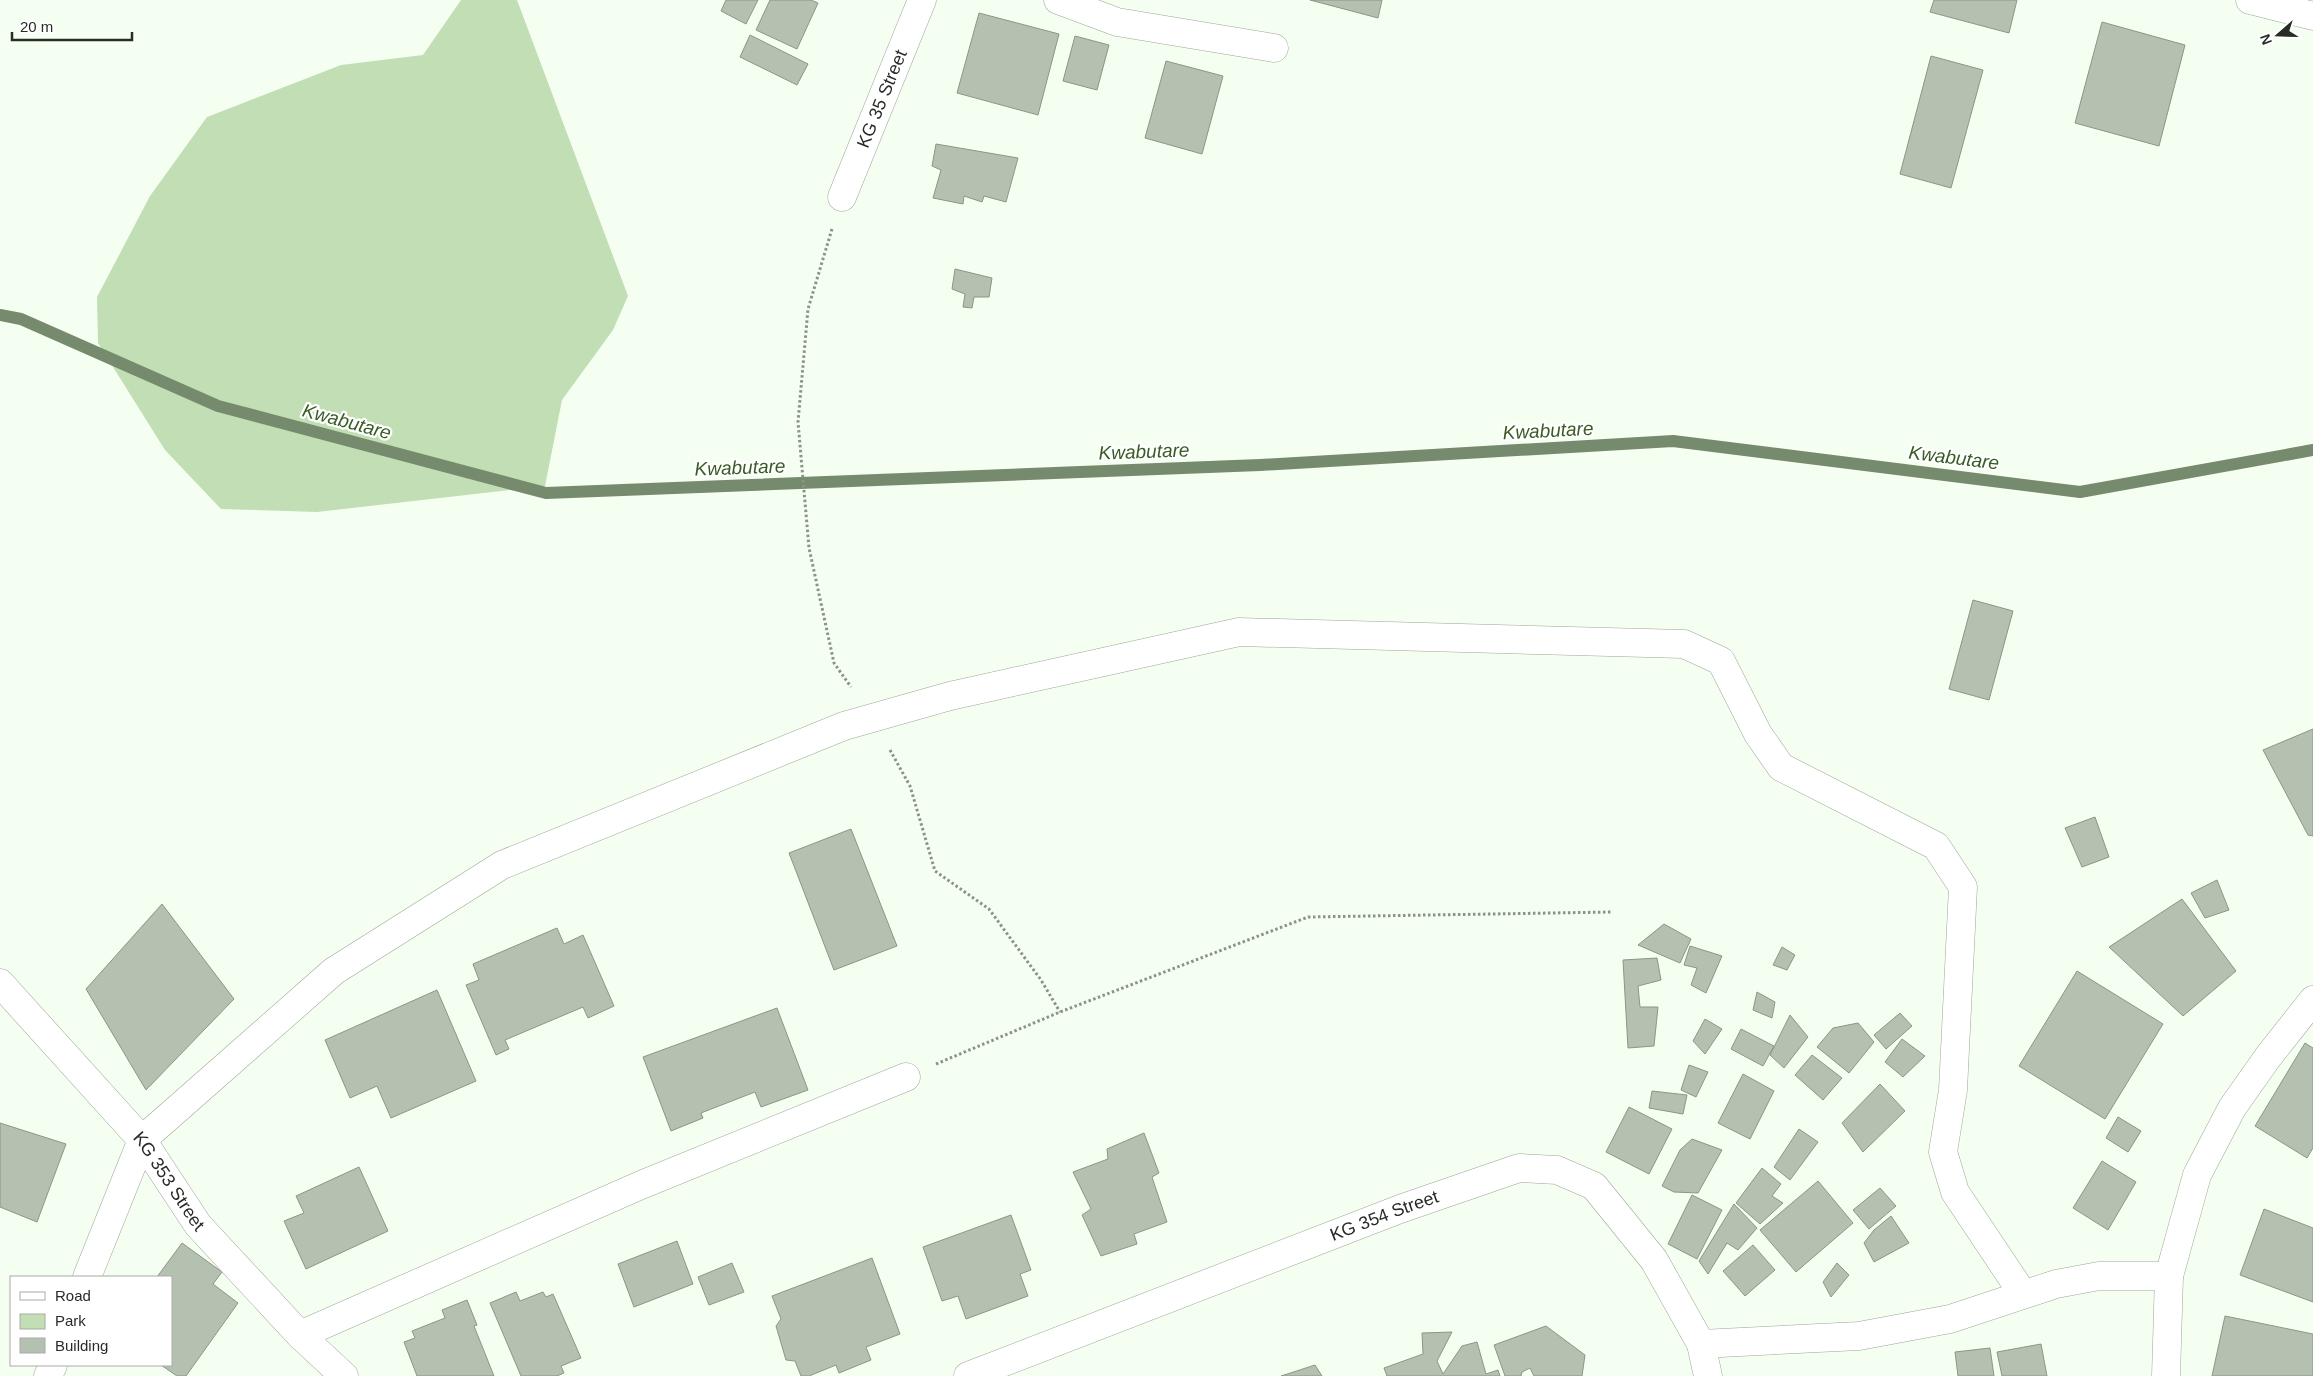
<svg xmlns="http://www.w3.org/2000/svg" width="2313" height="1376" font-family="Arial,sans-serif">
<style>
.green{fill:#c1deb5}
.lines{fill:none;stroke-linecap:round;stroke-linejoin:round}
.stream{stroke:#768b6d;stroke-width:12}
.building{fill:#b5c1b0;stroke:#8b9686}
.minor-casing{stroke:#9ca797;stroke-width:29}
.path{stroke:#8b9389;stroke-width:3;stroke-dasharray:2.5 2.5;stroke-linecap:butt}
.minor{stroke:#fff;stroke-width:28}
.labels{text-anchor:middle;stroke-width:4.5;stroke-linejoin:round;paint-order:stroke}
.street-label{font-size:18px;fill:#272c26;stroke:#fff}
.water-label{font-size:19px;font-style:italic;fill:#385c25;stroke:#fff}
</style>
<rect width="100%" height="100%" fill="#f5fff1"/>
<!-- green -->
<polygon class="green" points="461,0 517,0 628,296 613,330 562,400 545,486 317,512 221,509 165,450 98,343 97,297 150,196 207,117 341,65 423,55"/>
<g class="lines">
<!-- stream -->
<polyline class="stream" points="0,315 21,319 218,406 546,493 1260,465 1673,441 2080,492 2313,450"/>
</g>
<!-- building -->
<g class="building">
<polygon points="726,0 758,0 746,24 721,11"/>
<polygon points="770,0 811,0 818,3 797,49 756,30"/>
<polygon points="1310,0 1382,0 1378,18"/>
<polygon points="1934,0 2017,0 2009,33 1930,12"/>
<polygon points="979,13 1059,34 1038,115 957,93"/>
<polygon points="2102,22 2185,45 2159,146 2075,123"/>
<polygon points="750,35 808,64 797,85 740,57"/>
<polygon points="1075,36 1109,45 1097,90 1063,81"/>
<polygon points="1931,56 1983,70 1951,188 1900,174"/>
<polygon points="1166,61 1223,76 1202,154 1145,138"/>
<polygon points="936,144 1018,158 1006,202 984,196 982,202 964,196 963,204 933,198 941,170 932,166"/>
<polygon points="955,269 992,278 989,297 974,297 972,308 963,307 965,294 952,289"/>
<polygon points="1973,600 2013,611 1989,700 1949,689"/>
<polygon points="2313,729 2313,836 2308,835 2263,750"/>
<polygon points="2095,817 2109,857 2082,867 2065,828"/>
<polygon points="851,829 897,946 834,970 789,853"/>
<polygon points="2217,880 2229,910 2205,918 2191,893"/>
<polygon points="2182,899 2236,971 2183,1016 2109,947"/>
<polygon points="162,904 234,999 146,1090 86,989"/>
<polygon points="1664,924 1691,939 1680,963 1638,945"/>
<polygon points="557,928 564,944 583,935 614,1006 588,1018 583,1007 505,1040 509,1049 496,1055 466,985 479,980 473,964"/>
<polygon points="1690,946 1722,956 1706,993 1691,985 1697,968 1684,965"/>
<polygon points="1782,947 1795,955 1787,970 1773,965"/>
<polygon points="1657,958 1661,980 1638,986 1640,1007 1658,1007 1654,1046 1628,1048 1623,960"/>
<polygon points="2077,971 2163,1024 2105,1119 2019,1066"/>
<polygon points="437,990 476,1081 391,1118 377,1086 350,1098 325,1040"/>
<polygon points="1757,992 1775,1002 1772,1018 1753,1010"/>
<polygon points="777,1008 808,1090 761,1107 755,1092 701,1113 703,1118 671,1131 643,1057"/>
<polygon points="1900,1013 1912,1026 1886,1049 1874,1035"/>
<polygon points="1790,1015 1808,1037 1784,1068 1770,1055"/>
<polygon points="1705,1019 1722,1029 1705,1054 1693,1041"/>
<polygon points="1858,1023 1874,1042 1849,1073 1817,1047 1833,1028"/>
<polygon points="1741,1029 1774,1046 1763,1066 1731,1049"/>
<polygon points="1902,1039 1925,1056 1903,1077 1885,1062"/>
<polygon points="2305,1043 2313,1048 2313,1148 2307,1158 2255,1126"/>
<polygon points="1812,1055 1842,1078 1823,1100 1795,1075"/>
<polygon points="1689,1065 1708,1072 1696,1097 1681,1090"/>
<polygon points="1743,1074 1774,1091 1750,1139 1718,1123"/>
<polygon points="1880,1084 1905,1111 1863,1152 1842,1123"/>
<polygon points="1652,1091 1687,1095 1683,1114 1649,1108"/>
<polygon points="1629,1107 1672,1129 1649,1174 1606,1152"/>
<polygon points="2118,1117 2141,1131 2128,1152 2106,1138"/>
<polygon points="0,1123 66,1144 37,1222 0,1207"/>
<polygon points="1799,1129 1818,1142 1790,1180 1774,1167"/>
<polygon points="1144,1133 1159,1173 1152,1177 1167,1222 1134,1234 1137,1244 1101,1256 1082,1215 1091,1209 1073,1172 1108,1159 1107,1149"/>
<polygon points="1692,1139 1722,1150 1698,1193 1674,1192 1662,1186 1680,1150"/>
<polygon points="2102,1161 2136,1182 2108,1230 2073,1208"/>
<polygon points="359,1167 388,1231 306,1269 284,1221 304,1213 296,1196"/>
<polygon points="1762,1168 1781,1184 1772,1196 1783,1203 1760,1224 1736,1203"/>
<polygon points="1818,1181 1853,1223 1796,1272 1760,1230"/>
<polygon points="1880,1188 1896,1206 1869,1229 1853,1210"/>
<polygon points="1692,1195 1722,1210 1697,1259 1668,1244"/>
<polygon points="1734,1204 1757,1228 1738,1250 1727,1243 1708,1274 1699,1261"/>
<polygon points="2264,1209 2313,1228 2313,1302 2240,1275"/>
<polygon points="1011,1215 1031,1270 1020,1274 1028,1296 966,1319 958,1296 942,1301 923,1247"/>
<polygon points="1891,1216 1909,1243 1874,1262 1864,1243 1874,1230"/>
<polygon points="677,1241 693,1284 634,1307 618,1264"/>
<polygon points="182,1243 222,1272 213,1284 238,1303 186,1376 177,1376 161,1365 171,1365 171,1277 157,1277"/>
<polygon points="1753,1245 1775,1270 1745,1296 1723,1271"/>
<polygon points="872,1258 900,1334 866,1347 871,1360 839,1373 836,1365 809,1376 801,1376 795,1361 786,1360 776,1326 781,1319 772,1296"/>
<polygon points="732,1263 744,1292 709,1305 698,1277"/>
<polygon points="1837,1263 1849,1275 1831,1297 1823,1282"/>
<polygon points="516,1292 520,1301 543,1292 546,1297 553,1294 581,1358 561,1366 564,1373 557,1376 521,1376 490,1303"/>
<polygon points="467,1300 477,1325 474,1326 494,1376 417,1376 404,1342 415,1338 412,1331 445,1318 442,1310"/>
<polygon points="2225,1316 2313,1334 2313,1376 2212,1376"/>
<polygon points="1546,1326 1585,1355 1582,1376 1534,1376 1530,1368 1522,1372 1521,1376 1505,1376 1494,1345"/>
<polygon points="1452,1332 1437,1361 1443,1374 1462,1346 1477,1342 1486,1374 1498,1370 1500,1376 1387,1376 1384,1368 1423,1354 1422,1333"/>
<polygon points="2041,1344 2047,1376 2002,1376 1997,1352"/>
<polygon points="1990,1348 1994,1376 1958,1376 1955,1352"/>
<polygon points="1315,1365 1322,1376 1281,1376"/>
</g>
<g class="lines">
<defs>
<g id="minor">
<polyline points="1058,0 1117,22 1274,48"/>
<polyline points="2250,0 2313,16"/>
<path id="s1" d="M842,197L922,0"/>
<path id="s2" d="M0,983L142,1140L198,1225L300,1335L344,1376"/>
<polyline points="87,1277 142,1140 334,971 502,865 844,726 950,696 1239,632 1684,644 1721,661 1758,734 1781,767 1936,846 1963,887 1953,1090 1943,1152 1955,1192 2023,1294"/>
<polyline points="300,1335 641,1185 906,1077"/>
<polyline points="1701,1344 1859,1336 1950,1319 2056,1284 2099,1276 2169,1276"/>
<polyline points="48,1376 53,1365"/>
<path id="s3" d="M968,1376L1400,1209L1519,1168L1557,1170L1594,1186L1654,1260L1701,1344L1708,1376"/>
<polyline points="2166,1376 2169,1276 2197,1175 2232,1108 2268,1057 2313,1000"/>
</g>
</defs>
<!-- minor casing -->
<use href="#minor" class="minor-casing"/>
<!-- path -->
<g class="path">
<polyline points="832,229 808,309 798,422 809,548 834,663 851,687"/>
<polyline points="890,750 910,786 935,871 989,909 1041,980 1060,1012"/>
<polyline points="936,1064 1060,1012 1308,917 1613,912"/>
</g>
<!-- minor -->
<use href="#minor" class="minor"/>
</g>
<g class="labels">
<!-- street labels -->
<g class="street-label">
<text dy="6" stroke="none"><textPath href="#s1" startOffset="106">KG 35 Street</textPath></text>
<text dy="6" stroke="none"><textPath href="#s2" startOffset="261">KG 353 Street</textPath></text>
<text dy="6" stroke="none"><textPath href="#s3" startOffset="446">KG 354 Street</textPath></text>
</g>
<!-- water labels -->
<g class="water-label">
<text transform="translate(347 421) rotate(15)" y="7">Kwabutare</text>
<text transform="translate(1548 430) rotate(-3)" y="7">Kwabutare</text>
<text transform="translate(1144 451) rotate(-2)" y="7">Kwabutare</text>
<text transform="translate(1954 457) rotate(7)" y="7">Kwabutare</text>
<text transform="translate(740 467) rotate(-2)" y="7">Kwabutare</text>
</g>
</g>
<!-- legend -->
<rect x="10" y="1276" width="162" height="90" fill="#ffffff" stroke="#a9aba8"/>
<rect x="20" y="1292" width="25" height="8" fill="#ffffff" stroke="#a9aba8"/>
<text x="55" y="1301" font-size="15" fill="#272c26">Road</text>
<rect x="20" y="1314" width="25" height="15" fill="#c1deb5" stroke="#a9aba8"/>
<text x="55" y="1326" font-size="15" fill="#272c26">Park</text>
<rect x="20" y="1338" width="25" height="15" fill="#b5c1b0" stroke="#a9aba8"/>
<text x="55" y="1351" font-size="15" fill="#272c26">Building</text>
<!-- north arrow -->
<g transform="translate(2278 35) rotate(250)" stroke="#ffffff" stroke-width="4" paint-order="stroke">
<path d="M0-4L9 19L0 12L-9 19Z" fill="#272c26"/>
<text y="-8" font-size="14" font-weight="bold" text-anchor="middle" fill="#272c26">N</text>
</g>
<!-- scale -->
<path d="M12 32v8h120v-8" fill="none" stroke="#272c26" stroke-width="2.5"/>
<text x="20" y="32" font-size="15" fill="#272c26" stroke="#ffffff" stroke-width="4" paint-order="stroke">20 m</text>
</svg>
